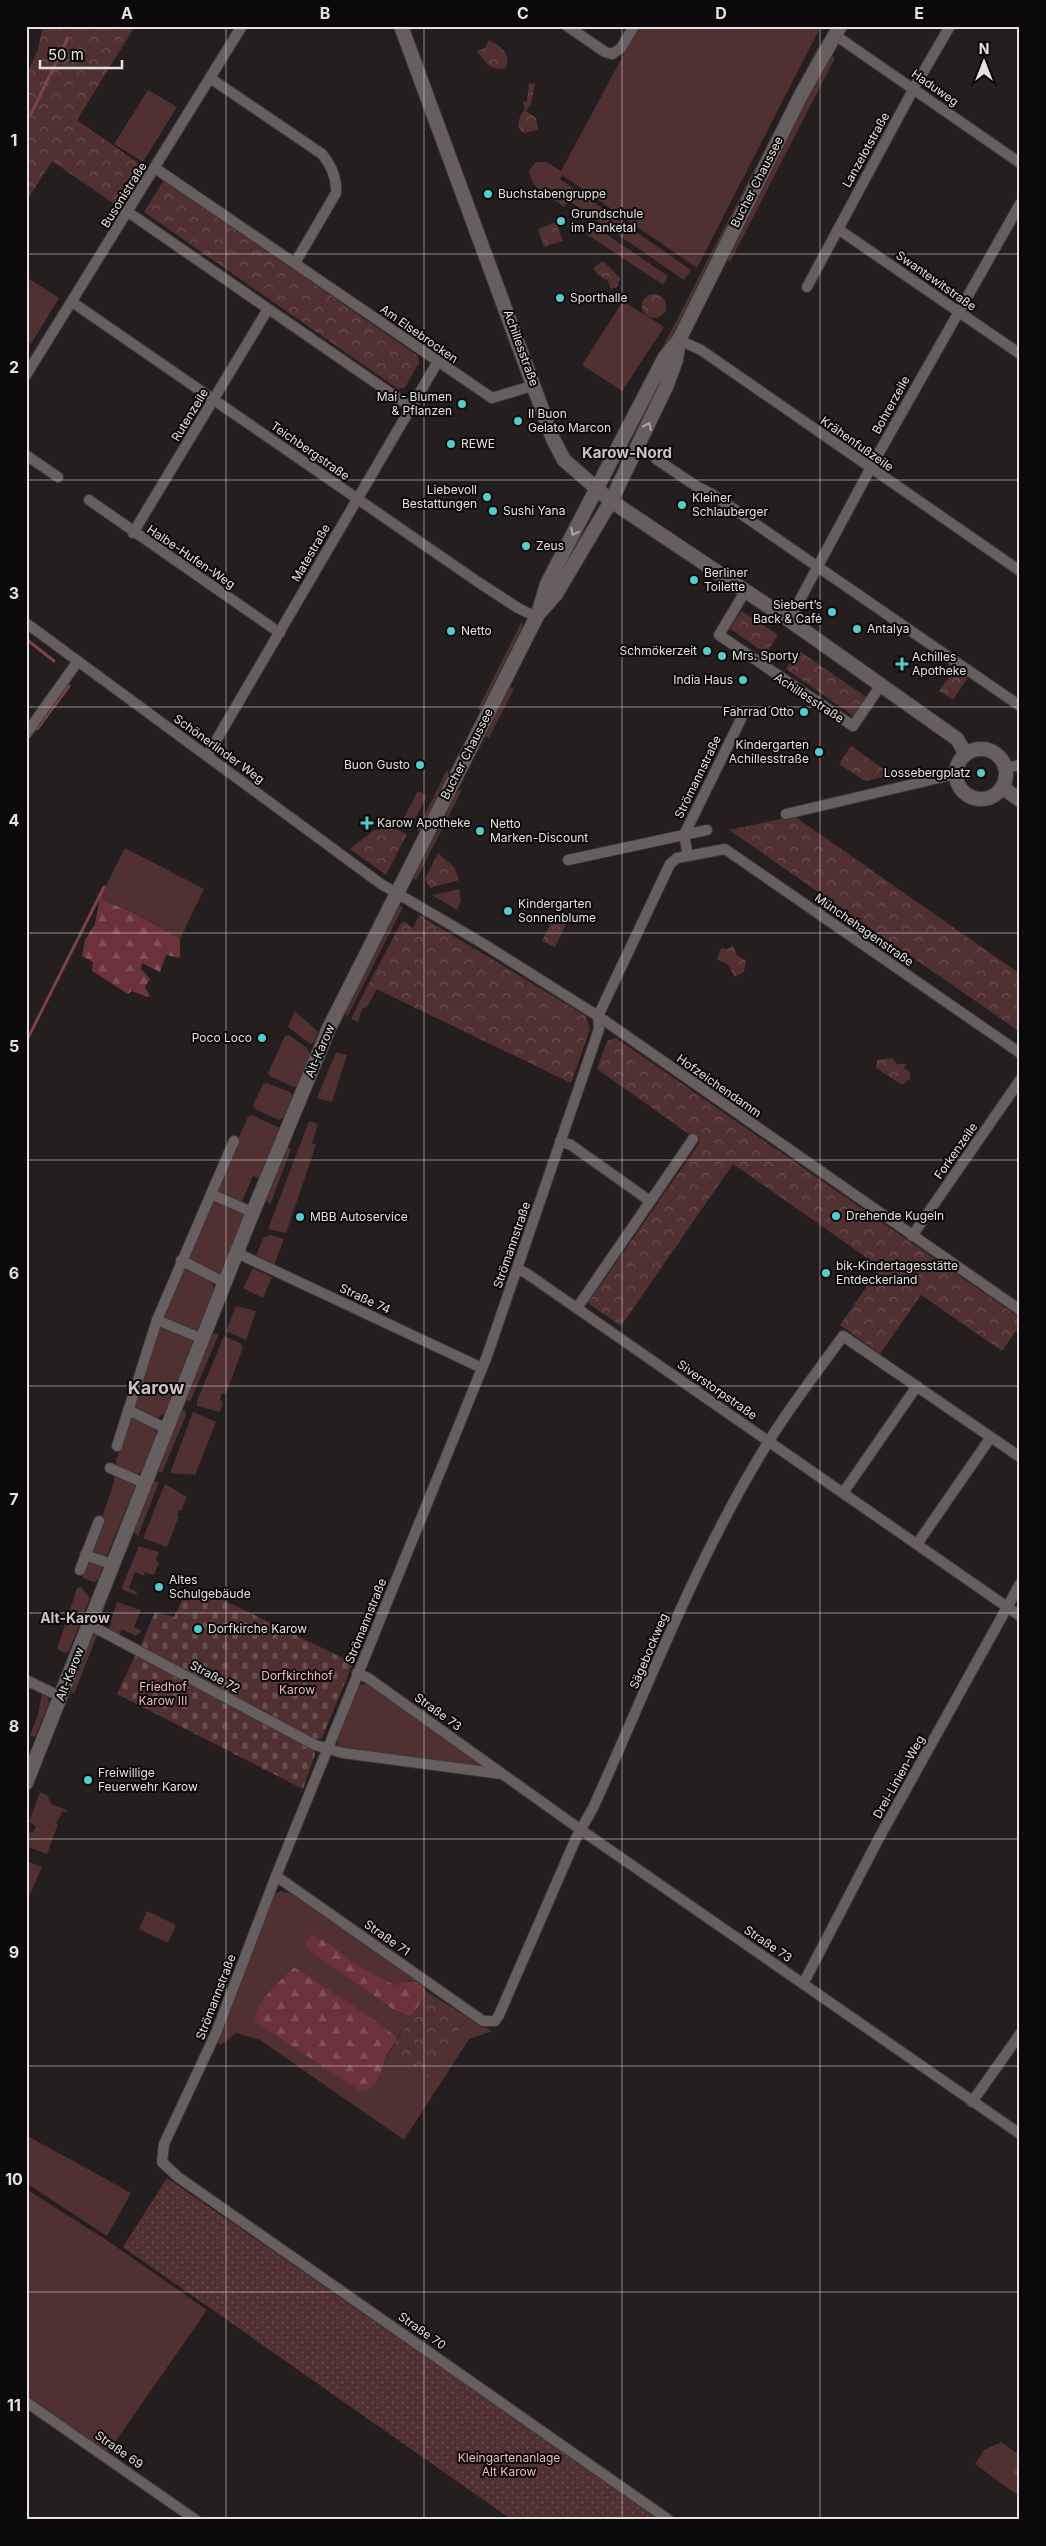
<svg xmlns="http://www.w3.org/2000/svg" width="1046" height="2546" font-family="Inter,sans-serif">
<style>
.grass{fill:#513032}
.forest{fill:url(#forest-firs)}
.cemetery{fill:url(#cemetery-stones)}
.park{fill:url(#park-crowns)}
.garden{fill:url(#garden-dots)}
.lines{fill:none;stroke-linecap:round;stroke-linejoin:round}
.stream{stroke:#7d4248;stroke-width:3}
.street-casing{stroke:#3d3838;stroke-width:12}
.secondary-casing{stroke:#3d3838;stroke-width:16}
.street{stroke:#675e5f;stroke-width:10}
.secondary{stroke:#675e5f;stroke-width:14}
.oneway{stroke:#ada6a6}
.grid{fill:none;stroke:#e6e1e1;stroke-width:1;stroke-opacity:0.55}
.poi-dot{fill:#52cdcc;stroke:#0b0909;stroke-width:2}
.labels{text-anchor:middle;stroke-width:4;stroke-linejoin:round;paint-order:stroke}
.street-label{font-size:12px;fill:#e6e1e1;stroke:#0b0909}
.poi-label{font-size:12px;fill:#e6e1e1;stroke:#0b0909;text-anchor:start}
.park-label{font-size:12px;fill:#f3babd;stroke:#0b0909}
.neighbourhood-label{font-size:14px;font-weight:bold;fill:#cbc1c2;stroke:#0b0909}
.quarter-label{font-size:15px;font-weight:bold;fill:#cbc1c2;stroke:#0b0909}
.district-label{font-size:18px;font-weight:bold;fill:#cbc1c2;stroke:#0b0909}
.neatline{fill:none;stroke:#e6e1e1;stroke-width:2}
.grid-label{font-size:16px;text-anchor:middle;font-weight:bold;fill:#e6e1e1}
</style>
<defs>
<pattern id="forest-firs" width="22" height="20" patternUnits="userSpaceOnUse" patternTransform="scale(1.25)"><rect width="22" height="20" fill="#6c3239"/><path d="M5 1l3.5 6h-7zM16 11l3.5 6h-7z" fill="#814f55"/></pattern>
<pattern id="cemetery-stones" width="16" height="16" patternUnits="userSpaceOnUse" patternTransform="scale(1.25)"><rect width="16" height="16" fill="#513032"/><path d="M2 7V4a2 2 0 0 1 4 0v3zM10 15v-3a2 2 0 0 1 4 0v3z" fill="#6a4e4f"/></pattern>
<pattern id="park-crowns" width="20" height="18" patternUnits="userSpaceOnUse" patternTransform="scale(1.25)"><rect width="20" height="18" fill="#513032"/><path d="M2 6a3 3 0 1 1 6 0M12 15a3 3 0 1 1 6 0" fill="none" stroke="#6a4e4f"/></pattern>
<pattern id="garden-dots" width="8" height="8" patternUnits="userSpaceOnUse" patternTransform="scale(1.25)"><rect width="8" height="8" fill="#513032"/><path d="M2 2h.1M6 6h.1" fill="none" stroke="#6a4e4f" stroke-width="1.8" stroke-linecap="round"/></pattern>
</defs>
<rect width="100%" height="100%" fill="#241e1e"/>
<!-- grass -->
<g class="grass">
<path d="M639,26H821L697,268L562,175L560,179L691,270L684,280L569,201L564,207C550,195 532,192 529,171L536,162H546L561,171Z"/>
<polygon points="817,48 819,49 669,343 657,358"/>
<polygon points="829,54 835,58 730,262 724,257"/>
<polygon points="148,90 177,107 143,162 114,144"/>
<polygon points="591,224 668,276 663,285 585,233"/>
<polygon points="26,277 59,298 31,344 26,340"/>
<polygon points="623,301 664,327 622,391 582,365"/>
<polygon points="522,621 523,631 482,711 478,709"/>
<polygon points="507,686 514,689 489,738 483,734"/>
<polygon points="447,770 449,776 421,832 417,830"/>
<polygon points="462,790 416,880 411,878 432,833 437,834 441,825 438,824 453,792"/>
<polygon points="418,791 427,796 410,828 401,823"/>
<polygon points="125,848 204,889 180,939 132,911 104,901 100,897"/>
<polygon points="459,889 461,900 457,910 432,895"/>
<polygon points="400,906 403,907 347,1017 344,1010 397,907"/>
<polygon points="368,985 377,989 367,1007 362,1009 358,1022 351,1019"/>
<polygon points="295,1011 318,1032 314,1043 310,1044 288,1027"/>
<polygon points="289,1035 307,1048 310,1054 297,1086 293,1087 270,1076 268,1073 285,1036"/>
<polygon points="336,1052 347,1055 332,1102 317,1098"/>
<polygon points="267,1083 290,1092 293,1096 284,1117 279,1120 255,1109 253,1105 263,1084"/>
<polygon points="252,1115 280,1128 259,1179 253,1176 241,1204 218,1193 216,1188 248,1117"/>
<polygon points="309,1121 318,1124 312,1143 316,1145 286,1233 268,1229"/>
<polygon points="287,1148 291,1149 270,1205 265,1199"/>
<polygon points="215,1200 242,1212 244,1216 221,1274 212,1273 188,1260 187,1255 211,1202"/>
<polygon points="271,1235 284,1239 274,1265 256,1256 263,1238"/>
<polygon points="187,1266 209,1278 215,1289 199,1329 193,1331 165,1320 164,1316 180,1269"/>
<polygon points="253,1268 272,1277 263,1298 243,1288"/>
<polygon points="236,1306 256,1311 246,1340 226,1331"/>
<polygon points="164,1326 192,1338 193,1344 165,1413 157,1418 136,1408 134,1402 158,1328"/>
<polygon points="210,1334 219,1334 190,1402 185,1399"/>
<polygon points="224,1336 240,1343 243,1347 226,1394 222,1393 220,1400 223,1403 220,1412 197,1406 197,1401"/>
<polygon points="181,1410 185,1410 186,1415 162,1473 156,1470"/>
<polygon points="193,1412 216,1422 195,1475 170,1473"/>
<polygon points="134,1417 153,1427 157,1435 141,1472 135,1475 117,1468 116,1461 129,1419"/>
<polygon points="114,1474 133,1481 135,1487 107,1555 102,1558 93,1554 91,1550 114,1482"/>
<polygon points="152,1481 159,1482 138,1536 132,1530"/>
<polygon points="165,1484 187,1497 181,1511 179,1510 177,1515 179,1516 167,1547 143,1538"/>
<polygon points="139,1546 159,1552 156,1560 159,1562 154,1575 145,1572 144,1576 135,1572 129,1588 137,1592 136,1595 123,1590 122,1587"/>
<polygon points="89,1558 100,1563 102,1568 98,1580 94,1582 83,1578 82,1575"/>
<polygon points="81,1587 90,1598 69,1651 65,1653 57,1649 77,1588"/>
<polygon points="117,1602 141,1610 134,1627 142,1631 136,1636 122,1629 119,1635 108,1630"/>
<polygon points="98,1633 74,1694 69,1690 92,1635"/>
<polygon points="369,1683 483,1765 481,1768 338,1746 337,1739 356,1689 359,1685"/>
<polygon points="42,1694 48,1697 49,1703 35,1737 30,1736 38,1714"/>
<polygon points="40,1792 47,1795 51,1804 67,1810 66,1812 63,1811 56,1823 58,1824 47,1854 26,1846 26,1830 33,1833 36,1826 29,1822"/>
<polygon points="26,1861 42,1867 26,1903"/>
<polygon points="281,1891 292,1894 419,1983 408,1980 397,1987 352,1962 329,1943 312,1934 308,1950 394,2010 409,2016 413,2015 397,2039 294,1967 279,1982 255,2015 377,2083 387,2056 425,2081 467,2017 492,2031 469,2039 404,2140 260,2040 236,2033 221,2045 215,2041 272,1896"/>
<polygon points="147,1911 176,1925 168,1943 139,1929"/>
<polygon points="26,2135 131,2193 107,2236 26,2183"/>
<polygon points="26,2189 105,2239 207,2310 108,2452 26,2395"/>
<polygon points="1001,2442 1020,2455 1020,2497 975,2464 984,2450"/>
</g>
<!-- forest -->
<g class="forest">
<polygon points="100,897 104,901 131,911 180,939 180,958 166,955 160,972 142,963 141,969 150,979 145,987 150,996 147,997 132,991 128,994 92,971 93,962 82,956 85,940 95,924"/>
<path d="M312,1934L329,1943L352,1962L396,1986L398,1983C410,1980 420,1980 427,1992L413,2015L409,2016L394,2010L308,1950L306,1941Z"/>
<path d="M294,1967L367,2015L397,2037C396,2044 390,2048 387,2055C381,2070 380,2088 362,2092L254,2021C257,2001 280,1981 294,1967Z"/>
</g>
<!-- cemetery -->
<g class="cemetery">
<polygon points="197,1587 353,1663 322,1738 316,1740 140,1647 155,1612 174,1617 183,1598 190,1601"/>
<polygon points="136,1654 315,1751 315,1755 303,1789 117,1694"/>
</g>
<!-- park -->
<g class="park">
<polygon points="43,26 135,26 77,120 141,165 116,205 52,161 26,202 26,76 38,49"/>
<path d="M489,40C500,45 513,56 505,68C491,72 484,61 477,51L485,48Z"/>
<path d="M535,83L531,104L526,111L536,118L538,130L524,133C513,126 521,116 525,108L523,102L527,101L529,84Z"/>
<polygon points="164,180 418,356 419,363 405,387 398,389 144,212"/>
<polygon points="556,222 563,241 544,247 538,229"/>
<polygon points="603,261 620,278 617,287 611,289 607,280 598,275 593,268"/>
<circle cx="654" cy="306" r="12"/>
<polygon points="742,611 778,635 766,654 729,628"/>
<polygon points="798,650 868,698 855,717 786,669"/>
<polygon points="955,668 968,677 953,700 939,691"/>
<polygon points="851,746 892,775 865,781 839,764"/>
<polygon points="794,816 1020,974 1020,1032 729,830"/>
<polygon points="394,828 407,834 386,875 350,849 374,830"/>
<polygon points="438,853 454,867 459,880 430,888 425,879"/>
<polygon points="419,915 586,1016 590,1029 571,1083 368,985 401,923 404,921 413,928"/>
<polygon points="553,918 566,924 555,947 542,941"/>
<polygon points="733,945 737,955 746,961 744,972 735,977 727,964 717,959 721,948 728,949"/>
<polygon points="616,1038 1020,1318 1020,1325 1002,1351 921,1295 880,1354 840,1325 880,1267 733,1164 621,1326 588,1303 700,1142 597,1069 607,1041"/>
<polygon points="893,1058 897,1064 907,1064 904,1068 910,1072 910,1079 902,1085 876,1068 877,1060"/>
<polygon points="427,1992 467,2017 425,2081 387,2056"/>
</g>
<!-- garden -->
<polygon class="garden" points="167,2178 662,2520 512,2520 123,2247"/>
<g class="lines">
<!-- stream -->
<g class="stream">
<polyline points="31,114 68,38"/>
<polyline points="26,639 54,661"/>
<polyline points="37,729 69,686"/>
<polyline points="26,1042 104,887"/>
<polyline points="1016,2472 1020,2475"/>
</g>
<defs>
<g id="street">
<polyline points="567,26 605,52 612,54 621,48 634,26"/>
<polyline points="835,35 1020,163"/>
<path d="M210,78L322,154C331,165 337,179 336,193L295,263"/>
<polyline points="155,168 492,398 535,385"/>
<polyline points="128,212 412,408"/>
<polyline points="838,229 1020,354"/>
<polyline points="807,287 914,88 950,26"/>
<polyline points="72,302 478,582 518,608 536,617"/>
<polyline points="679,340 701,350 1020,571"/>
<polyline points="26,375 242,26"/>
<polyline points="26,455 58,477"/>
<polyline points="656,459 696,486 712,494 1020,706"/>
<polyline points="89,500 280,633"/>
<polyline points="133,533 268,309"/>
<polyline points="746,590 719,635 853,726 881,685"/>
<polyline points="789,620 876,458 1020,204"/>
<polyline points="26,623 381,884 482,943 598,1016 1020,1310"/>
<polyline points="26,734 78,661"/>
<polyline points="207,756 437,363"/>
<polyline points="1005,768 1020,765"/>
<polyline points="786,814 956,774"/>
<polyline points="688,856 684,835 741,719"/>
<polyline points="568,860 707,830"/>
<polyline points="234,1141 211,1194 254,1213"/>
<polyline points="560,1141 571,1145 650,1201"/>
<polyline points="912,1236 1020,1080"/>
<polyline points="237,1253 482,1368"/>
<polyline points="181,1260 225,1283"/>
<polyline points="518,1269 526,1273 1020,1616"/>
<polyline points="577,1308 693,1139"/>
<polyline points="157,1320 203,1339"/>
<polyline points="128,1410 167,1429"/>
<polyline points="117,1446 157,1320 211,1194"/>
<polyline points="110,1468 146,1484"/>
<polyline points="843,1493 917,1386"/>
<polyline points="917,1544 991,1437"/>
<polyline points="85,1555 114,1565"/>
<polyline points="80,1570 99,1521"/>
<polyline points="90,1625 315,1745 343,1753 502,1774"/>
<polyline points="357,1673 368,1678 581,1830 1020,2134"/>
<polyline points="26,1680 61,1697"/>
<path d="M276,1876L483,2021H495L499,2015L577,1836L593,1808C649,1685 697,1556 769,1441C791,1405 818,1371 843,1336L1020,1457"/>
<polyline points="803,1984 879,1838 1020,1584"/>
<polyline points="972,2102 1020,2034"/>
<polyline points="26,2402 196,2520"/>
<polyline points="669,2520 178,2177 162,2162 164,2144 216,2033 276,1876 487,1356 599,1029 598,1016 670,864 677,858 725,849 1020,1053"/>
</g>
<g id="secondary">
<polyline points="401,26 553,439 564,460 611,501 789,620 957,739 966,754"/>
<polyline points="540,612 556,594 611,501 666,387 676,360 679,340"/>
<circle cx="981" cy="774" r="25"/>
<polyline points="1002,787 1020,800"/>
<polyline points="26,1783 248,1224 329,1028 538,614 547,584 665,357 679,340 801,95 840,26"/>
</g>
</defs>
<!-- street casing -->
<use href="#street" class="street-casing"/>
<!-- secondary casing -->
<use href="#secondary" class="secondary-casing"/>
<!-- street -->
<use href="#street" class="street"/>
<!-- secondary -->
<use href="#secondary" class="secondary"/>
</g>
<!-- one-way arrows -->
<defs><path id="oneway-chevron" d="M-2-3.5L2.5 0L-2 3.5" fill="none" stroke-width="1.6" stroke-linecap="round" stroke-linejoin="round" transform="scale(1.25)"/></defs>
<g class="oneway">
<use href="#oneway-chevron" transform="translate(648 426) rotate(-64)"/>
<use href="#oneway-chevron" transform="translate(574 532) rotate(117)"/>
</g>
<!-- grid -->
<path class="grid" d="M226,26V2520M424,26V2520M622,26V2520M820,26V2520M26,254H1020M26,480H1020M26,707H1020M26,933H1020M26,1160H1020M26,1386H1020M26,1613H1020M26,1839H1020M26,2066H1020M26,2292H1020"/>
<!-- markers -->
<g class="poi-dot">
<circle cx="488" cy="194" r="5"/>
<circle cx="561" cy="221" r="5"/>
<circle cx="560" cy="298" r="5"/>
<circle cx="462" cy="404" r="5"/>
<circle cx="518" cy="421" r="5"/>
<circle cx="451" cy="444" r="5"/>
<circle cx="487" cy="497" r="5"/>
<circle cx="682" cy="505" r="5"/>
<circle cx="493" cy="511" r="5"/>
<circle cx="526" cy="546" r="5"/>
<circle cx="694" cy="580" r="5"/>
<circle cx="832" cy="612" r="5"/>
<circle cx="857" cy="629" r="5"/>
<circle cx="451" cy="631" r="5"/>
<circle cx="707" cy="651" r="5"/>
<circle cx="722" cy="656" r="5"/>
<path d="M899.5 656.5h5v5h5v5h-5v5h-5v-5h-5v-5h5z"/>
<circle cx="743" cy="680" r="5"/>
<circle cx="804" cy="712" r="5"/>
<circle cx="819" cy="752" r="5"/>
<circle cx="420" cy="765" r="5"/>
<circle cx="981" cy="773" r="5"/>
<path d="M364.5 815.5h5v5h5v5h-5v5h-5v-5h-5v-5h5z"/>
<circle cx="480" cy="831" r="5"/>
<circle cx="508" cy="911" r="5"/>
<circle cx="262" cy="1038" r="5"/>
<circle cx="836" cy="1216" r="5"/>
<circle cx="300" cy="1217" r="5"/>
<circle cx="826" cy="1273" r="5"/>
<circle cx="159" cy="1587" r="5"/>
<circle cx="198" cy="1629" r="5"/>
<circle cx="88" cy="1780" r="5"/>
</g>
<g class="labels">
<!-- street labels -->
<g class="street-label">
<text transform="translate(935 88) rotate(35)" y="4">Haduweg</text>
<text transform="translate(866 150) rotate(-61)" y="4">Lanzelotstraße</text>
<text transform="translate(757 182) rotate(-63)" y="4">Bucher Chaussee</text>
<text transform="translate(124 195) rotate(-58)" y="4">Busonistraße</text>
<text transform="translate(936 281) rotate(35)" y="4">Swantewitstraße</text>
<text transform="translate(419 334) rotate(35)" y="4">Am Elsebrocken</text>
<text transform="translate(521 348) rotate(70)" y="4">Achillesstraße</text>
<text transform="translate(891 405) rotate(-61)" y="4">Bohrerzeile</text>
<text transform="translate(190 415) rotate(-59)" y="4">Rutenzeile</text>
<text transform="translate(857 444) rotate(35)" y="4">Krähenfußzeile</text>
<text transform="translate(310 451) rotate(35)" y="4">Teichbergstraße</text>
<text transform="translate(311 553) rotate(-60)" y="4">Matestraße</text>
<text transform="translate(191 557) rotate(34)" y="4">Halbe-Hufen-Weg</text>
<text transform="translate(809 698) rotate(33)" y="4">Achillesstraße</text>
<text transform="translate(219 749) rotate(36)" y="4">Schönerlinder Weg</text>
<text transform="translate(467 754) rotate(-63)" y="4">Bucher Chaussee</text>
<text transform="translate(698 777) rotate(-64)" y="4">Strömannstraße</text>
<text transform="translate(864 930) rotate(35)" y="4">Münchehagenstraße</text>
<text transform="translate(320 1051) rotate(-67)" y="4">Alt-Karow</text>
<text transform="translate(719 1086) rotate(35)" y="4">Hofzeichendamm</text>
<text transform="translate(956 1151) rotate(-55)" y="4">Forkenzeile</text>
<text transform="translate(512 1245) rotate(-71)" y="4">Strömannstraße</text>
<text transform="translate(365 1299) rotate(25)" y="4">Straße 74</text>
<text transform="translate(717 1390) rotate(35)" y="4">Siverstorpstraße</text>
<text transform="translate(366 1621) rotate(-68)" y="4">Strömannstraße</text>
<text transform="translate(649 1651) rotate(-67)" y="4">Sägebockweg</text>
<text transform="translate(70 1674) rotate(-68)" y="4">Alt-Karow</text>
<text transform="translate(215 1677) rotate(28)" y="4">Straße 72</text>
<text transform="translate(438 1712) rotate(36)" y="4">Straße 73</text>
<text transform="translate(899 1777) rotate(-61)" y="4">Drei-Linien-Weg</text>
<text transform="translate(387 1938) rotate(35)" y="4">Straße 71</text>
<text transform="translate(768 1944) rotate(34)" y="4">Straße 73</text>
<text transform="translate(216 1997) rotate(-69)" y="4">Strömannstraße</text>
<text transform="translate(422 2331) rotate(35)" y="4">Straße 70</text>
<text transform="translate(119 2450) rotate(35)" y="4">Straße 69</text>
</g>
<!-- poi labels -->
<g class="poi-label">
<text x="498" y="198">Buchstabengruppe</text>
<text x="571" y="218">Grundschule<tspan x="571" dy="14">im Panketal</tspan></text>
<text x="570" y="302">Sporthalle</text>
<text x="452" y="401" text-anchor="end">Mai - Blumen<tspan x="452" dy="14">&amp; Pflanzen</tspan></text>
<text x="528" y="418">Il Buon<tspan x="528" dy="14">Gelato Marcon</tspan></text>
<text x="461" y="448">REWE</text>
<text x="477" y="494" text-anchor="end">Liebevoll<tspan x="477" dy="14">Bestattungen</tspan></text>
<text x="692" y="502">Kleiner<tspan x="692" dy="14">Schlauberger</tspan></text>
<text x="503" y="515">Sushi Yana</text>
<text x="536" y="550">Zeus</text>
<text x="704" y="577">Berliner<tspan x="704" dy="14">Toilette</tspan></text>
<text x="822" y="609" text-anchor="end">Siebert’s<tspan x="822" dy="14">Back &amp; Café</tspan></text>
<text x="867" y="633">Antalya</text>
<text x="461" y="635">Netto</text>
<text x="697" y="655" text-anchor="end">Schmökerzeit</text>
<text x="732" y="660">Mrs. Sporty</text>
<text x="912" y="661">Achilles<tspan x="912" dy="14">Apotheke</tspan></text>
<text x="733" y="684" text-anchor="end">India Haus</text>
<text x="794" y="716" text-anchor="end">Fahrrad Otto</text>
<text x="809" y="749" text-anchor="end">Kindergarten<tspan x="809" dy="14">Achillesstraße</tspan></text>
<text x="410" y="769" text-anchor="end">Buon Gusto</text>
<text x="971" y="777" text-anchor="end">Lossebergplatz</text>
<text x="377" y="827">Karow Apotheke</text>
<text x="490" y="828">Netto<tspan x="490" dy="14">Marken-Discount</tspan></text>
<text x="518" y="908">Kindergarten<tspan x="518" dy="14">Sonnenblume</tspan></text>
<text x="252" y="1042" text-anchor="end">Poco Loco</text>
<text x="846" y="1220">Drehende Kugeln</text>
<text x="310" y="1221">MBB Autoservice</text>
<text x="836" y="1270">bik-Kindertagesstätte<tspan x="836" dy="14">Entdeckerland</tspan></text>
<text x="169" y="1584">Altes<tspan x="169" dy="14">Schulgebäude</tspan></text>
<text x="208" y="1633">Dorfkirche Karow</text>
<text x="98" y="1777">Freiwillige<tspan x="98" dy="14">Feuerwehr Karow</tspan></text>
</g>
<!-- park labels -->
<g class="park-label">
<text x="297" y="1680">Dorfkirchhof<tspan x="297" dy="14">Karow</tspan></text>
<text x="163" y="1691">Friedhof<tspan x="163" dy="14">Karow III</tspan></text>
<text x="509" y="2462">Kleingartenanlage<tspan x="509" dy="14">Alt Karow</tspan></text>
</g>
<!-- neighbourhood labels -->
<g class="neighbourhood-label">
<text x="75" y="1623">Alt-Karow</text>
</g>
<!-- quarter labels -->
<g class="quarter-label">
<text x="627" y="458">Karow-Nord</text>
</g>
<!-- district labels -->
<g class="district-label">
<text x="156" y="1394">Karow</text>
</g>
</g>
<!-- border -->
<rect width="1046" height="2546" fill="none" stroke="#0b0909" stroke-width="55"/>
<!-- north arrow -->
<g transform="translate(984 62)" stroke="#0b0909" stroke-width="4" paint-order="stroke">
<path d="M0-4L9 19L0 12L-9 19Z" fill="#e6e1e1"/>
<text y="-8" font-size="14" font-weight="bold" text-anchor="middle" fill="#e6e1e1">N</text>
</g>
<!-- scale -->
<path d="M40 60v8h82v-8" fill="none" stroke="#e6e1e1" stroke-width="2.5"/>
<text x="48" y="60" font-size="15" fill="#e6e1e1" stroke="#0b0909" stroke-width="4" paint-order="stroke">50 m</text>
<rect x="28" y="28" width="990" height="2490" class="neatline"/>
<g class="grid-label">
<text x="127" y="19">A</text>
<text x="325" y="19">B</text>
<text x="523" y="19">C</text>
<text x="721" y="19">D</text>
<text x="919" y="19">E</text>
<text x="14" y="146">1</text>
<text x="14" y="373">2</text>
<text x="14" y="599">3</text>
<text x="14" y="826">4</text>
<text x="14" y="1052">5</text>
<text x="14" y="1279">6</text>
<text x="14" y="1505">7</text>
<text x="14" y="1732">8</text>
<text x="14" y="1958">9</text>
<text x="14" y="2185">10</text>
<text x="14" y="2411">11</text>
</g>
</svg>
